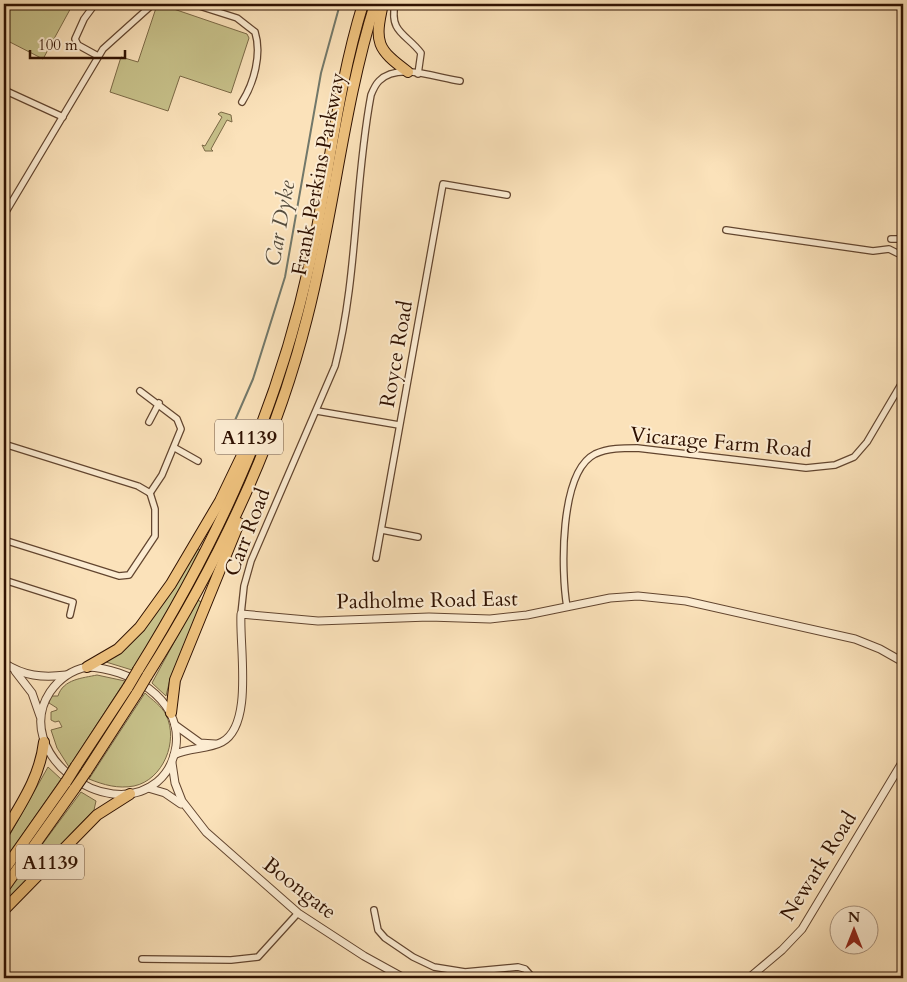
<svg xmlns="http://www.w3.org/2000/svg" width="907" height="982" font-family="Cardo,serif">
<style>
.green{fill:#c7c18a;stroke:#7b6946}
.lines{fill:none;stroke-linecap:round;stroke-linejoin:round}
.stream{stroke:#72786a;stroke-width:2}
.minor-casing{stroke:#62452f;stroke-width:8}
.tertiary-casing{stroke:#62452f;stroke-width:9}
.trunk-casing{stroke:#2f1101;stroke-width:12}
.minor{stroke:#fcecd2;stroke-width:5.5}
.tertiary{stroke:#fcecd2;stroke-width:7}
.trunk{stroke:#eec17d;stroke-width:10}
.trunk-bridge-casing{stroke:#2f1101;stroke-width:12;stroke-linecap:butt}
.trunk-bridge{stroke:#eec17d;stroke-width:10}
.labels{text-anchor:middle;stroke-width:4;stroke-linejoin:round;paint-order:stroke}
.shield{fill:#fcecd2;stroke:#6c5340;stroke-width:1}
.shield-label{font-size:20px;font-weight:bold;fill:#2f1101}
.street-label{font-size:21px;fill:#2f1101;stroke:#fcecd2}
.water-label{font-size:22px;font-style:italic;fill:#564d3e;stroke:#fcecd2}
</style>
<rect width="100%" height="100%" fill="#fbe2ba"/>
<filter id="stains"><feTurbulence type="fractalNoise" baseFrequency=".004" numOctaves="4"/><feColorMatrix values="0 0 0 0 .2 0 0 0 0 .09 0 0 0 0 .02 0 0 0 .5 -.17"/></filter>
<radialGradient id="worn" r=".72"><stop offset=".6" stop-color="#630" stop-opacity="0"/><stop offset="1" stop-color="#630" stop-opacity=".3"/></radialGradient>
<!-- green -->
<g class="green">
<polygon points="6,4 73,4 43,59 4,39"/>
<polygon points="162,5 247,34 249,38 231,93 180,76 168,111 110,92 121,57 138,62 156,8"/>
<polygon points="221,112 231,115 232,122 227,120 211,149 213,151 205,151 202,145 205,146 222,117 218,114"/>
<path d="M198,549L202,550L165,619L132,670L106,662C148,635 172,589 198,549Z"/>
<polygon points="197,600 202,602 170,679 166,696 152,683"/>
<path d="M97,675L125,681L69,767L57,748L51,730L62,727L59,721L55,722L51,720V712L57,710V708L49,703L51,696H58C63,679 83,678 97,675Z"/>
<path d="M145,693C152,700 162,706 166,715C179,741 163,780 134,786C118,789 104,785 89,779Z"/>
<polygon points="48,767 61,779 4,861 4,845"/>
<polygon points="81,792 96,801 94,810 5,902 4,896"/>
</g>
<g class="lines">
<!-- stream -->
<polyline class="stream" points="226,441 253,379 285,277 321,73 340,4"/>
<defs>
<g id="minor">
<polyline points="95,4 84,19 75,39 78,45 98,56"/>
<path d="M193,4L237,18L255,32C262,54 254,83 242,102"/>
<path d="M395,4C389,33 407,34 421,53L418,74"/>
<polyline points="4,90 63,117"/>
<polyline points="4,215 103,49 153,4"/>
<polyline points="726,230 873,251 889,249 899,254 903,253"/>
<polyline points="891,239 903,239"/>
<polyline points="140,391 177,419 181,429 162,475 150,493"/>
<polyline points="317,411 399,425"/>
<polyline points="149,422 159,403"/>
<polyline points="4,444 138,486 150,493"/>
<polyline points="175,448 198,461"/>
<polyline points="382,530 418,537"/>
<polyline points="4,540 119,576 129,575 155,536 155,509 150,493"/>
<polyline points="376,558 443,184 507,195"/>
<polyline points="4,580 73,602 70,615"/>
<path d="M567,607C561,573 559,472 595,454C608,448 623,448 637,448L806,468L835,465L854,457L867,442L903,381"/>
<path d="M241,614L244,586L251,561L335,366C358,277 354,185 371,95C373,90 376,84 379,81C398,62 437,78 460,81"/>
<polyline points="374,910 378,930 385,938 413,957 434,967 465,972 518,967 525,969 533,978"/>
<polyline points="142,959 231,960 258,957 298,913"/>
</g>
<g id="tertiary">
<path d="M4,663C24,676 42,678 66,675"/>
<path d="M87,667C128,668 182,698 176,746C174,760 169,772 157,782C105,824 11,751 50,692C59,679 72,670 87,667Z"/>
<polyline points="15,671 32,693 40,716"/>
<polyline points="175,725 200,743 215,744"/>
<path d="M174,755C189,747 207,750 222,742C254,725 239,646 241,614L318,621L429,617L490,619L527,615L610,598L638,596L686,601L855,639L880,649L903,662"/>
<polyline points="172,763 175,783 182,801 206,832 298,913 364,956 404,978"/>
<polyline points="148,788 165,793 181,804"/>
<polyline points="749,978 782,950 802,929 903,761"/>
</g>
<g id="trunk">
<path d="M383,4C374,43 377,49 408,72"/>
<polyline points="87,667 118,649 140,627 171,584 220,501 245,449"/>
<path d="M138,670C218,541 277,412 310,262C329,177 337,88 363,4"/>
<path d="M147,676C217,565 275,446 307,318C334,214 343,106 375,4"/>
<polyline points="171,713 175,680 239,523"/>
<polyline points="76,766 128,687"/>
<polyline points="86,772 137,693"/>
<path d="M4,833C21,804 40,777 44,742"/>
<polyline points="4,870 66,782"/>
<polyline points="4,888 75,788"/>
<polyline points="4,910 97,815 130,794"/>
</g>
</defs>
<!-- minor casing -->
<use href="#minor" class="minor-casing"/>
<!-- tertiary casing -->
<use href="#tertiary" class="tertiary-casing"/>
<!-- trunk casing -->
<use href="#trunk" class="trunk-casing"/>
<!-- minor -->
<use href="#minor" class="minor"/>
<!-- tertiary -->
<use href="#tertiary" class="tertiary"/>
<!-- trunk -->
<use href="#trunk" class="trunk"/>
<defs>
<g id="trunk-bridge">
<polyline points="128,687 138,670"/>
<polyline points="137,693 147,676"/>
<polyline points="66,782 76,766"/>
<polyline points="75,788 86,772"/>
</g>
</defs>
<!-- trunk-bridge casing -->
<use href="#trunk-bridge" class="trunk-bridge-casing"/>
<!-- trunk-bridge -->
<use href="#trunk-bridge" class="trunk-bridge"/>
</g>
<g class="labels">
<!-- shield labels -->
<g class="shield">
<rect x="215" y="419.5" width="68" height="35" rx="4"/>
<rect x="16" y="844.5" width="68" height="35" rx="4"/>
</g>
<g class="shield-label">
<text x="249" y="444">A1139</text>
<text x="50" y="869">A1139</text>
</g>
<!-- street labels -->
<g class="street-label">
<text transform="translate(318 174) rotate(-79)" y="7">Frank Perkins Parkway</text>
<text transform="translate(396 354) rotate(-80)" y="7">Royce Road</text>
<text transform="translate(721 442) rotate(5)" y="7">Vicarage Farm Road</text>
<text transform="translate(247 532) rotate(-69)" y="7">Carr Road</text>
<text transform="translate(427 600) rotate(-1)" y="7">Padholme Road East</text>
<text transform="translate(818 866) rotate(-58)" y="7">Newark Road</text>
<text transform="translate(300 888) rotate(38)" y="7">Boongate</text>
</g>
<!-- water labels -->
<g class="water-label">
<text transform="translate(279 223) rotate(-80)" y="8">Car Dyke</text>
</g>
</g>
<!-- margin -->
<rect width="907" height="982" fill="none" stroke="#fbe2ba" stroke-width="20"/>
<rect x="5" y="5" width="897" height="972" fill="none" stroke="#2f1101" stroke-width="2.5"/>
<rect x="10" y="10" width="887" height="962" fill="none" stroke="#2f1101"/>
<!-- north arrow -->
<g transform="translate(854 930)"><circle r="24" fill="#fcecd2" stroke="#aa947e"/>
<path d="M0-4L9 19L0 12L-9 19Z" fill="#8f2418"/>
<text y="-8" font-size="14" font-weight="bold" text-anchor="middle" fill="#2f1101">N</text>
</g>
<!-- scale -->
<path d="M30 50v8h95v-8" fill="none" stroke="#2f1101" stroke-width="2.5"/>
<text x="38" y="50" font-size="15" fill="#2f1101" stroke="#fcecd2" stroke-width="4" paint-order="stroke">100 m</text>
<rect width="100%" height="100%" filter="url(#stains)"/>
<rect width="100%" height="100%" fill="url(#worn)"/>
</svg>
